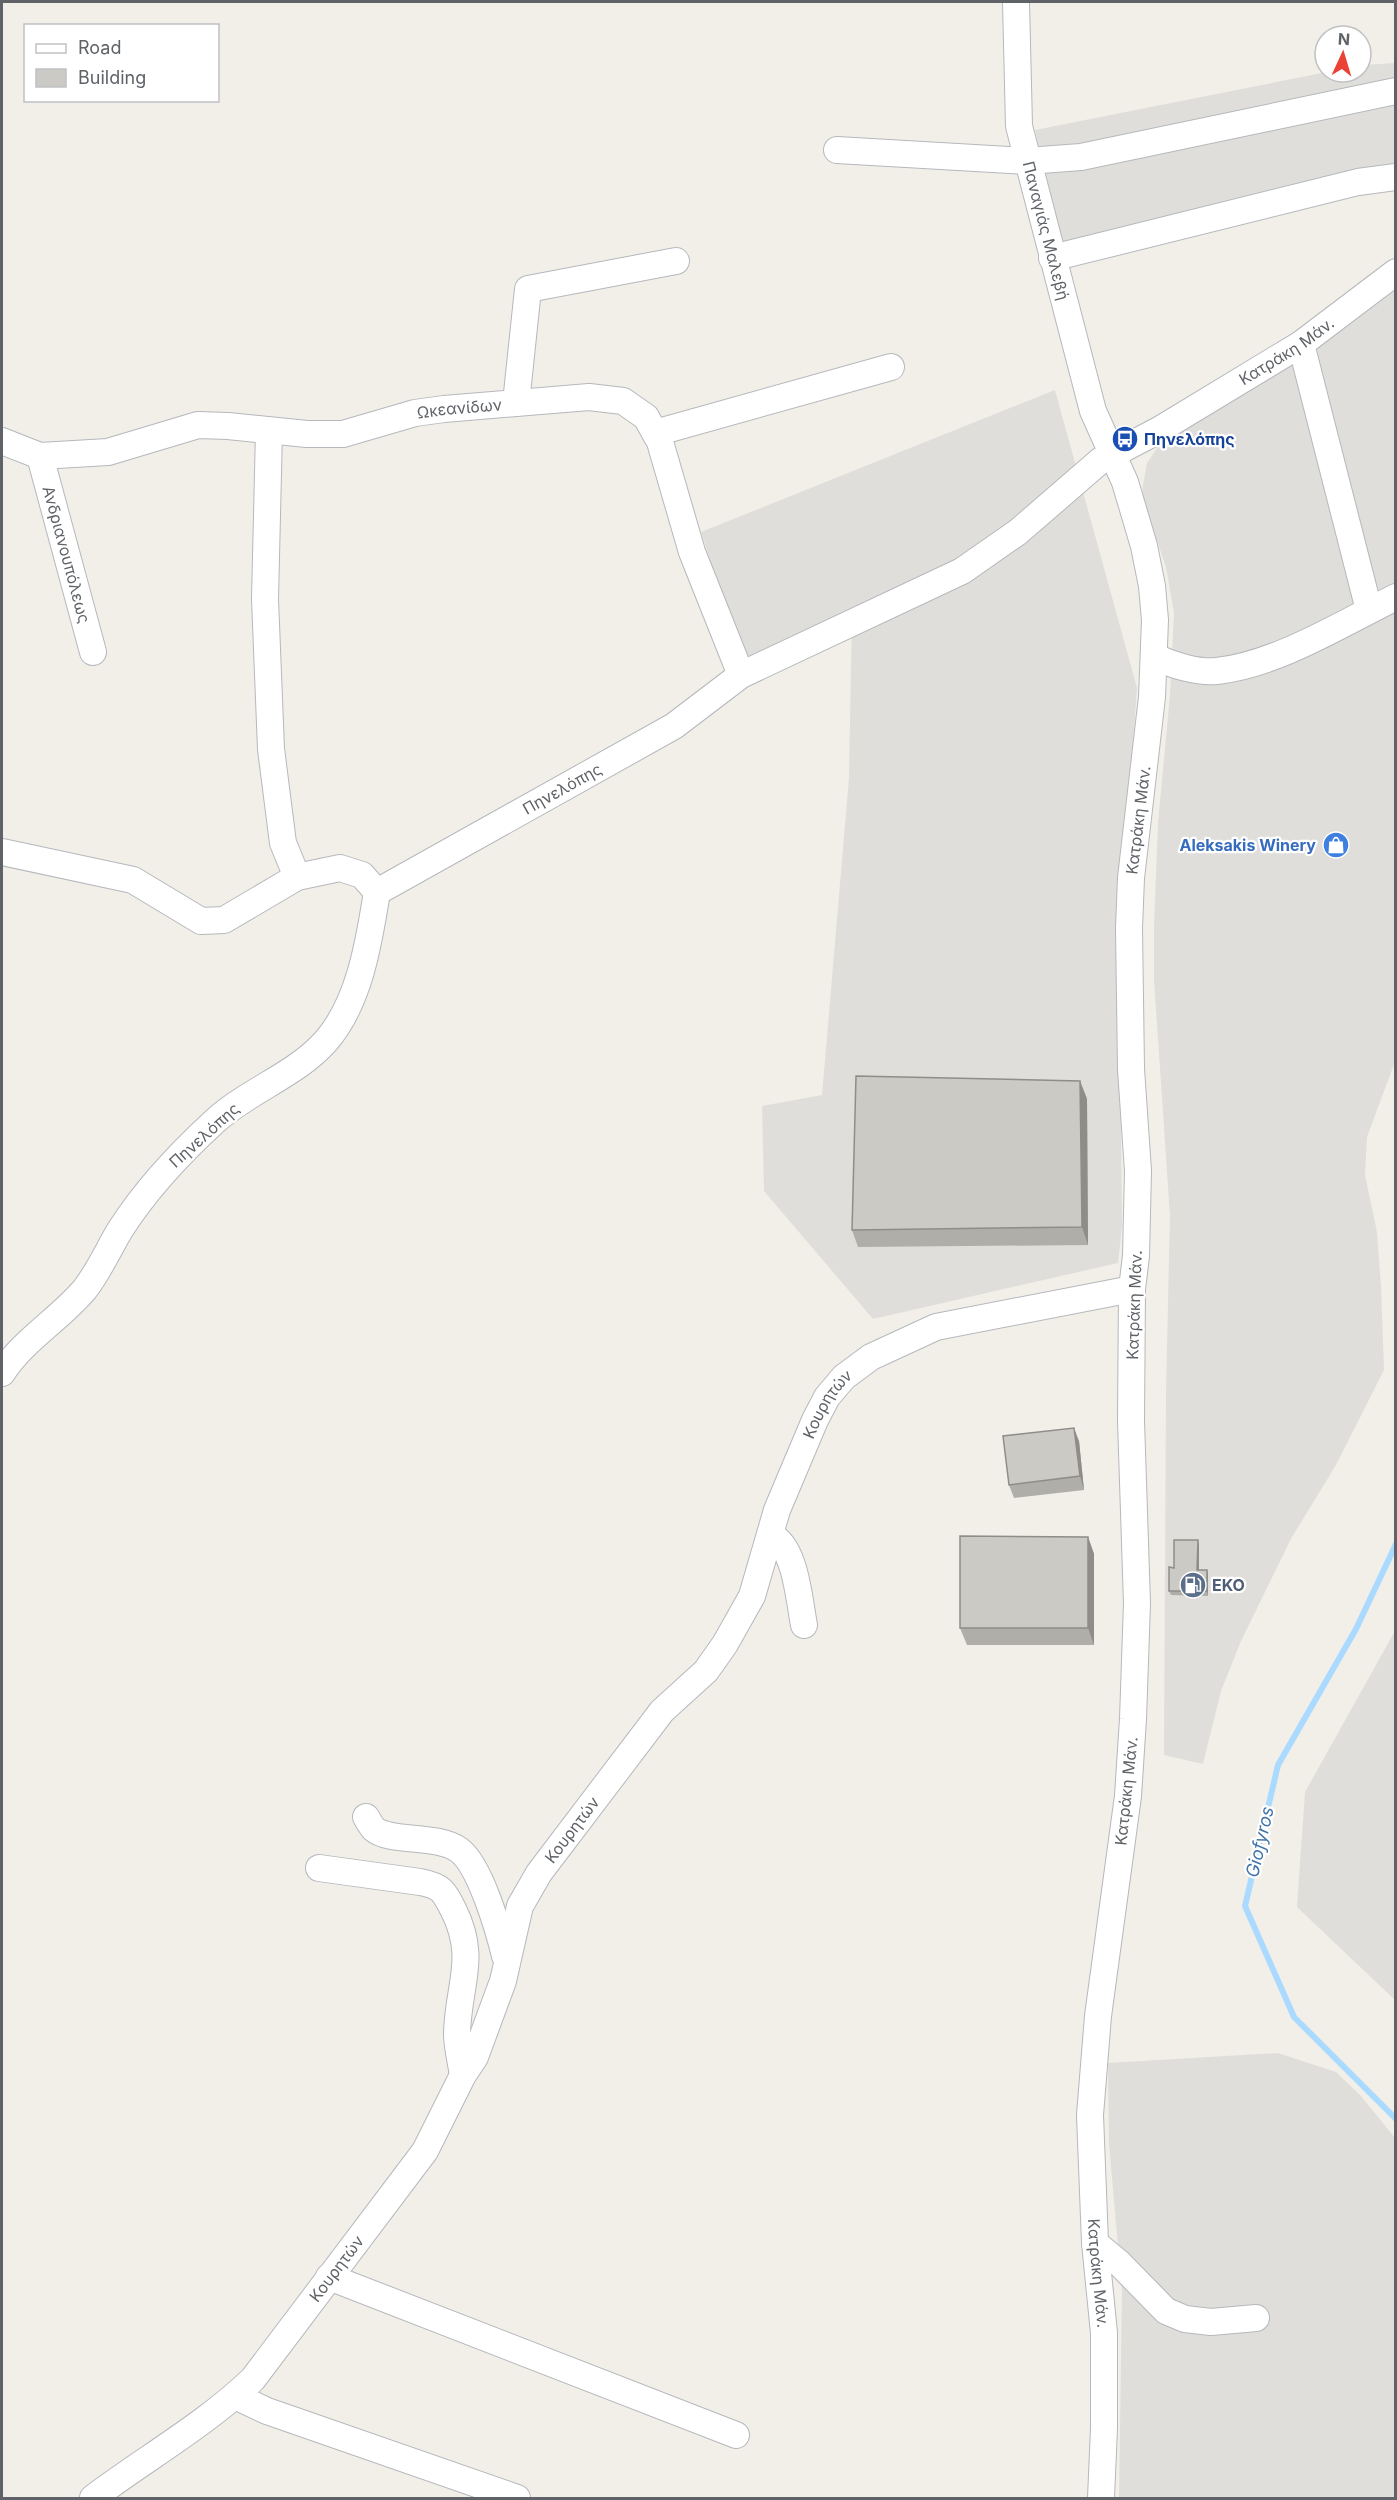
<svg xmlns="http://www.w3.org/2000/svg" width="1397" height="2500" font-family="Inter,sans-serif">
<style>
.industrial{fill:#e0deda}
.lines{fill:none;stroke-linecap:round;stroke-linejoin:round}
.stream{stroke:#aadaff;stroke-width:6}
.minor-casing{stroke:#b5b8bc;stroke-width:28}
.minor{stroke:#fff;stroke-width:26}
.wall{fill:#afaea9}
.shaded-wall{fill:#8f8d8a}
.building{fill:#cccac5;stroke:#8f8d8a;stroke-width:1.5}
.labels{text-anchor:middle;stroke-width:4.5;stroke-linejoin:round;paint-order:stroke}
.street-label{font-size:16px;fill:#5f6368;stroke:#fff}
.transit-label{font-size:16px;font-weight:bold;fill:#164399;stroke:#fff;text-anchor:start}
.shop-label{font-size:16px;font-weight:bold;fill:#366cbe;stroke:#fff;text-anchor:end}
.service-label{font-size:16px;font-weight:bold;fill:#4e5e75;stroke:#fff;text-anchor:start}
.water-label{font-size:18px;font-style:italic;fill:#4174aa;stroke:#fff}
</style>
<rect width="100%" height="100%" fill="#f1efe8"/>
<!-- industrial -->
<g class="industrial">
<polygon points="1395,63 1395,177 1067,261 1035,130 1327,72 1361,72 1361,65 1364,65"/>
<polygon points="1395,286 1396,1059 1367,1137 1365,1175 1377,1232 1381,1286 1384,1370 1336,1465 1292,1537 1241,1641 1221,1691 1203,1764 1164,1755 1166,1391 1170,1216 1154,980 1154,927 1158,823 1170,695 1174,613 1166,567 1142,497 1143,485 1147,463 1161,442 1282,371"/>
<polygon points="1055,390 1137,688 1119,937 1122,1226 1118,1263 873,1319 764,1191 762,1106 822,1095 849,778 852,611 750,662 717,581 701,532"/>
<polygon points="1395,1631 1395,2000 1297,1907 1305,1792"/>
<polygon points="1278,2053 1336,2072 1361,2096 1395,2138 1395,2498 1119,2498 1122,2291 1109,2144 1108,2063"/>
</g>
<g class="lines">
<!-- stream -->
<polyline class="stream" points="1396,1544 1356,1629 1278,1765 1245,1906 1294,2017 1396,2119"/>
<defs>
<g id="minor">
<path id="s1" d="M1016,2L1019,126L1093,411L1125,482L1144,546L1152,586L1155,620L1152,697L1131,878L1129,928L1131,1069L1138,1171L1136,1256L1132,1289L1131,1421L1137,1603L1133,1719L1128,1796L1098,2016L1090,2115L1095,2243L1104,2333V2428L1101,2498"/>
<polyline points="837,150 1027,161 1081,157 1396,91"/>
<polyline points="1052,258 1358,182 1396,177"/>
<polyline points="1301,344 1369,610"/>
<polyline points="516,403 528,289 676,261"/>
<polyline points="269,431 265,599 271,749 283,843 297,877"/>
<polyline points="655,433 891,367"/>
<path id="s2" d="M2,441L40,456L108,452L198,425L228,426L307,434H343L415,413L444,409L589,397L623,401L646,417L660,442L692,552L741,675"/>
<path id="s3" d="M40,456L93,652"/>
<path d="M1155,657C1172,665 1198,673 1217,671C1278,664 1341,624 1396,597"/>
<path d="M2,852L133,880L201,921L224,920L297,877L340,868L362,875L377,892C369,941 360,1002 326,1041C296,1075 249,1090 215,1121C179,1154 146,1189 120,1230C108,1250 99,1271 85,1289C60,1319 23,1340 2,1373"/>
<path id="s4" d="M377,892L674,726L741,675L962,571L1018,532L1100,461L1159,430L1301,344L1396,272"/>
<path d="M770,1535C796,1546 799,1600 804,1625"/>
<path d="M366,1817C368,1820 371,1826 374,1829C390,1843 437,1834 459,1850C480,1865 499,1931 505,1956"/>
<path d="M319,1868L420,1882C441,1886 443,1890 453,1909C478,1958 458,1984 457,2034C457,2047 461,2062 463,2075"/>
<polyline points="1095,2243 1119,2263 1166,2311 1185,2319 1211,2322 1256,2318"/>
<polyline points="329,2277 736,2435"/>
<polyline points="235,2396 267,2411 517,2498"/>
<path id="s5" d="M93,2498C146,2458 205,2425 253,2379L425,2151L463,2075L475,2057L503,1981L520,1906L539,1873L662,1711L706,1671L725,1644L752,1596L777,1510L815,1420L827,1397L844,1377L871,1357L936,1327L1132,1289"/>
</g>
</defs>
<!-- minor casing -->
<use href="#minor" class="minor-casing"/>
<!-- minor -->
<use href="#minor" class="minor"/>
</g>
<!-- wall -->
<g class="wall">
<polygon points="1080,1081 1087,1099 1088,1245 858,1247 852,1230"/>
<polygon points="1079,1441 1084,1490 1014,1498 1009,1485"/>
<polygon points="1088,1537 1094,1554 1094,1645 967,1645 960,1628"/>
<polygon points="1199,1545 1199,1570 1207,1570 1208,1574 1208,1596 1171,1595 1169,1591 1174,1568"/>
</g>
<!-- shaded-wall -->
<g class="shaded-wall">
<polygon points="1080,1081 1087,1099 1088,1245 1082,1227"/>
<polygon points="1074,1428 1079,1441 1084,1490 1080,1476"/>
<polygon points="1088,1537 1094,1554 1094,1645 1088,1628"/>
<polygon points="1198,1540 1199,1545 1199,1574 1197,1570"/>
<polygon points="1207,1570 1208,1574 1208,1596 1207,1591"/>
</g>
<!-- building -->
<g class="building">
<polygon points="856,1076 1080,1081 1082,1227 852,1230"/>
<polygon points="1074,1428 1080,1476 1009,1485 1003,1436"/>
<polygon points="960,1536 1088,1537 1088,1628 960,1628"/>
<polygon points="1174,1540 1198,1540 1197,1570 1207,1570 1207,1591 1169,1591 1169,1567 1174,1568"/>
</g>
<!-- icons -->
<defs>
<symbol id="bus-disc" viewBox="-11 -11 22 22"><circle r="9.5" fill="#1a4fb4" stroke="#fff"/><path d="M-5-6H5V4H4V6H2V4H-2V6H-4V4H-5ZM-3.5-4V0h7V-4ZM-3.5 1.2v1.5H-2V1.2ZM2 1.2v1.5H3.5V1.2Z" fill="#fff"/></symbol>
<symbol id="shop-disc" viewBox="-11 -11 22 22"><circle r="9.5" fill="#3f7fe0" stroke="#fff"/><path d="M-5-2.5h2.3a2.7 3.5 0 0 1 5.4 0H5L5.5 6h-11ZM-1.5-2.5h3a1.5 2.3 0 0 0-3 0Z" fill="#fff"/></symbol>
<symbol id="fuel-disc" viewBox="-11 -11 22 22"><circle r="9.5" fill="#5c6f8a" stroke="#fff"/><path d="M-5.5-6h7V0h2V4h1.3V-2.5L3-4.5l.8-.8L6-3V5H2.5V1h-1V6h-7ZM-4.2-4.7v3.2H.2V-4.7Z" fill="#fff"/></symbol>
</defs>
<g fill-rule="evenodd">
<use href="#bus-disc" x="1110" y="424" width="30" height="30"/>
<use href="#shop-disc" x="1321" y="830" width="30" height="30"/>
<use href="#fuel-disc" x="1178" y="1570" width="30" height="30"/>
</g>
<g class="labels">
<!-- street labels -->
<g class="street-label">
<text dy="6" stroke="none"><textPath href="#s1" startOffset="232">Παναγιάς Μαλεβή</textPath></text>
<text dy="6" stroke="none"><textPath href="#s4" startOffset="1062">Κατράκη Μάν.</textPath></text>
<text dy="6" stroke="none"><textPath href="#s2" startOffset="468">Ωκεανίδων</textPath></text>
<text dy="6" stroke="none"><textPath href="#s3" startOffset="102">Ανδριανουπόλεως</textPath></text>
<text dy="6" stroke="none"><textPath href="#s4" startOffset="212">Πηνελόπης</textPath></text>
<text transform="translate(1138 820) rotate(-83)" y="6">Κατράκη Μάν.</text>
<text transform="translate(204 1135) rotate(-42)" y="6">Πηνελόπης</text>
<text transform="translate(1134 1305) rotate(-88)" y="6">Κατράκη Μάν.</text>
<text dy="6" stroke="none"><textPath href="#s5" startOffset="1346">Κουρητών</textPath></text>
<text transform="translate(1126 1791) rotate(-84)" y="6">Κατράκη Μάν.</text>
<text dy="6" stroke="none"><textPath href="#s5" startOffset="842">Κουρητών</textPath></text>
<text dy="6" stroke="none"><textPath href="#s5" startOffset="338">Κουρητών</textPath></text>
<text dy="6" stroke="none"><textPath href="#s1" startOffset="2296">Κατράκη Μάν.</textPath></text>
</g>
<!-- transit labels -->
<g class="transit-label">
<text x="1144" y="445">Πηνελόπης</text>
</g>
<!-- shop labels -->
<g class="shop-label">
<text x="1316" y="851">Aleksakis Winery</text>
</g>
<!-- service labels -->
<g class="service-label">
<text x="1212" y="1591">EKO</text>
</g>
<!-- water labels -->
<g class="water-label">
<text transform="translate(1260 1842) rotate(-77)" y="6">Giofyros</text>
</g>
</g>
<!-- border -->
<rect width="1397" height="2500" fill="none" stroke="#5f6368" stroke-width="6"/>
<!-- legend -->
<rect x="24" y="24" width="195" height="78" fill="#ffffff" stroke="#bfc1c3" stroke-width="1.5"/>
<rect x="36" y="44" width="30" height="9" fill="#ffffff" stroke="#bfc1c3" stroke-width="1.5"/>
<text x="78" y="54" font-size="18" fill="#5f6368">Road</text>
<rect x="36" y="69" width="30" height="18" fill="#cccac5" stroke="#bfc1c3" stroke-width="1.5"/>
<text x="78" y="84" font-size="18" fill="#5f6368">Building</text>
<!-- north arrow -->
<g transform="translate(1343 54) rotate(4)"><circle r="28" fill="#ffffff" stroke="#bfc1c3" stroke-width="1.5"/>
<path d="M0-4.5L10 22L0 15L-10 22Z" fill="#ea4335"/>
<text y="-9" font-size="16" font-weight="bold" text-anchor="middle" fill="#5f6368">N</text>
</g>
</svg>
